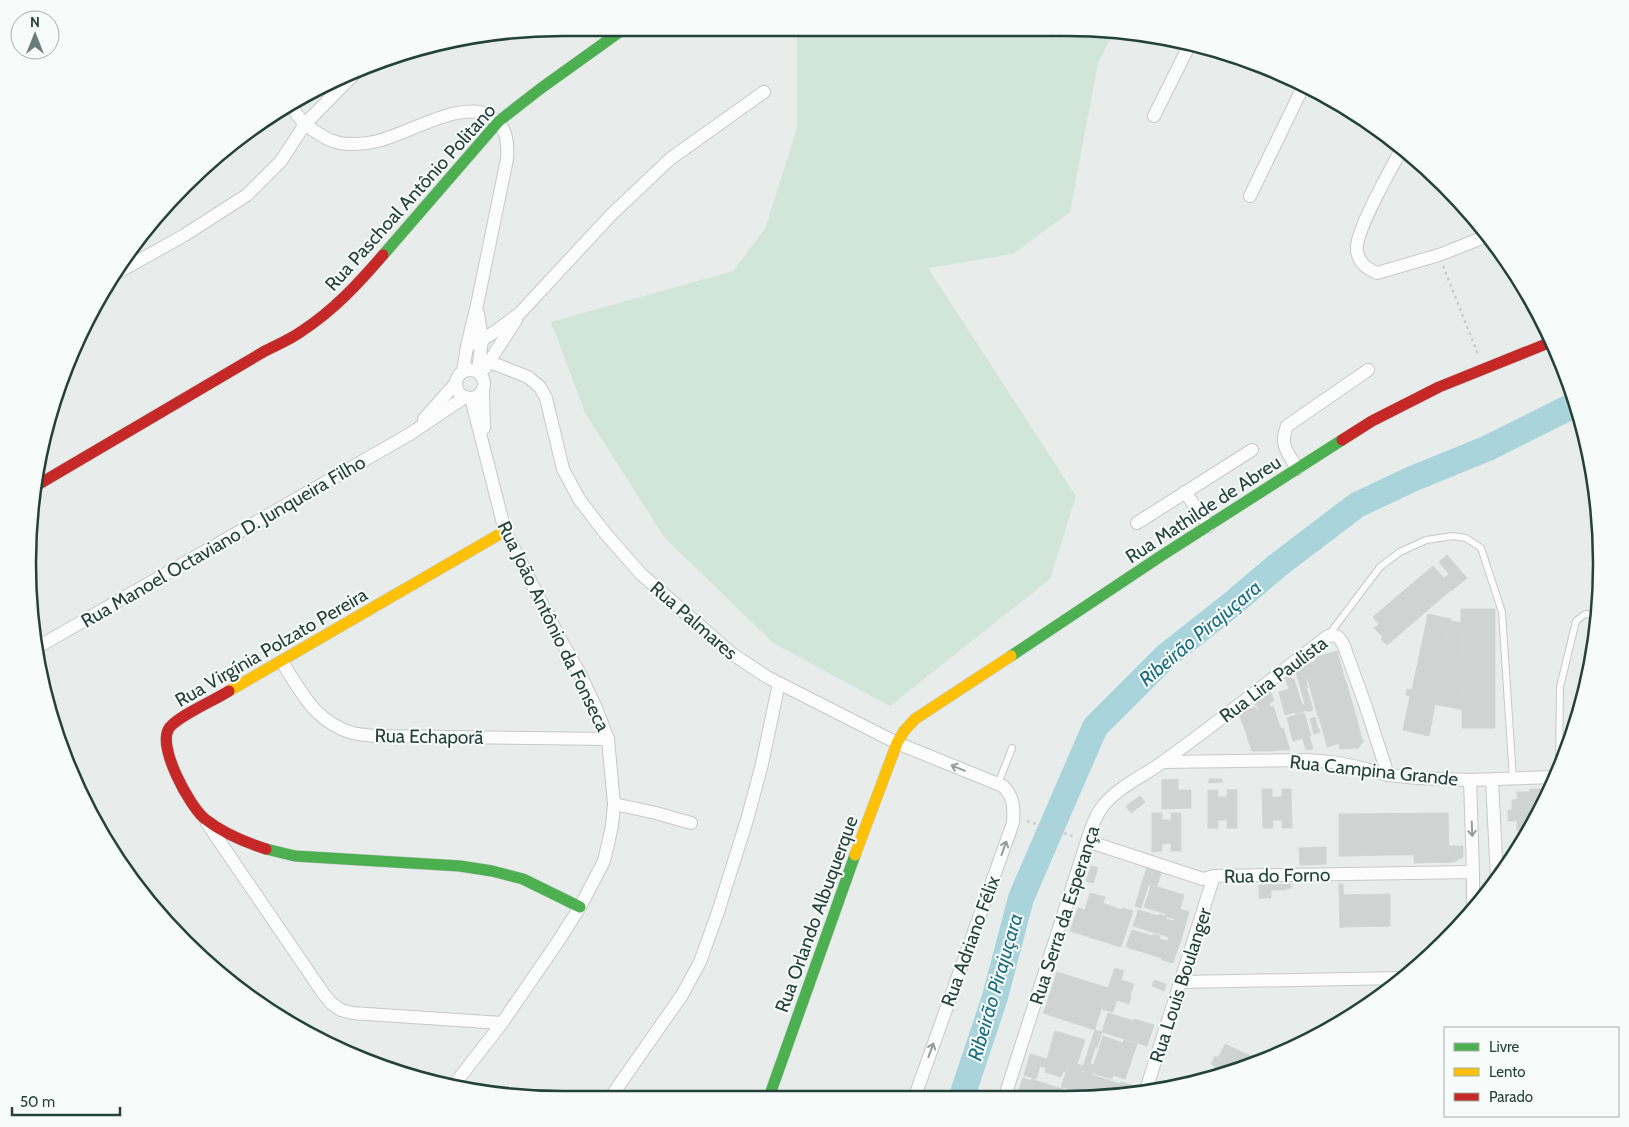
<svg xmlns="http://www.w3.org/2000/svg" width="1629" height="1127" font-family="Cabin,sans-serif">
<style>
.green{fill:#d1e6d8}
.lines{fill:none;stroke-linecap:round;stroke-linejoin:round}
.river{stroke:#a9d4db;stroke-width:26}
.building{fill:#cfd4d2;stroke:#d1d6d4}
.lane-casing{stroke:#c5cac8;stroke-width:8}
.street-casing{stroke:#c5cac8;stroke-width:14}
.fast-casing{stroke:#c3cbc8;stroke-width:12}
.slow-casing{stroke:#c3cbc8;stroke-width:12}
.jam-casing{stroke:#c3cbc8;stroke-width:12}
.path{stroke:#c3ccca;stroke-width:2.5;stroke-dasharray:2.5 4;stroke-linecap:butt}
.lane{stroke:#fcfcfc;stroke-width:6}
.street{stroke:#fcfcfc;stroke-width:12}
.fast{stroke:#4caf50;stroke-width:11}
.slow{stroke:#ffc107;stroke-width:11}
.jam{stroke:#c62828;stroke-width:11}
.oneway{stroke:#909f9b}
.labels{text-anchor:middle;stroke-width:4;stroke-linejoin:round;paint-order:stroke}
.street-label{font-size:19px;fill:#24423a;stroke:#f7fbf9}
.water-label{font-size:20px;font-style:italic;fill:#1c6f80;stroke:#f7fbf9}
.rim{fill:none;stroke:#24423a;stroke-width:2.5}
</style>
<rect width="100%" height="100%" fill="#e8edeb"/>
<!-- green -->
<polygon class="green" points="797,28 1050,28 1056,39 1067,28 1114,32 1098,63 1070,212 1013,254 928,268 1076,496 1050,579 890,706 773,643 664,537 585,413 551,322 733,271 765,229 797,128"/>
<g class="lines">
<!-- river -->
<polyline class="river" points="962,1096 995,997 1021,898 1095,727 1166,656 1232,604 1278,565 1357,505 1412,479 1488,448 1576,404"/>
</g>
<!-- building -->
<g class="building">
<polygon points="1447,555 1467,578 1451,591 1451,590 1387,645 1381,639 1383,637 1374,628 1379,624 1373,617 1433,566 1444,578 1449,574 1439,562"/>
<polygon points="1461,609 1495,609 1495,728 1462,728 1462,710 1464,710 1463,623 1461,623"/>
<polygon points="1428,614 1451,619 1434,704 1435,704 1429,736 1403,730 1410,696 1406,695 1407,689 1412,690"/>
<polygon points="1451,621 1463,623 1464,710 1434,704"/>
<polygon points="1337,651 1342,669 1299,682 1295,669 1302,663 1303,665 1314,662 1317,657"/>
<polygon points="1342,669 1344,677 1310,687 1308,680"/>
<polygon points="1290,672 1292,679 1294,679 1302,705 1305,704 1307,710 1296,714 1285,676"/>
<polygon points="1344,677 1347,685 1312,695 1310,687"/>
<polygon points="1306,680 1308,688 1301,690 1299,682"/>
<polygon points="1347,685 1349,692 1314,702 1312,695"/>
<polygon points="1269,688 1274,701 1269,703 1270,707 1273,706 1278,721 1270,724 1260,695"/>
<polygon points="1306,688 1309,696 1303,697 1301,690"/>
<polygon points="1289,689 1295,712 1285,715 1279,692"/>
<polygon points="1349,692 1351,699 1316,709 1314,702"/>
<polygon points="1260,695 1270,724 1263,726 1257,711 1259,710 1257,705 1255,705 1253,700"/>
<polygon points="1309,696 1311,703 1305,704 1303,697"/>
<polygon points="1351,699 1353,706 1318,716 1316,709"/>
<polygon points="1311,703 1313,710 1308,712 1305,704"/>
<polygon points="1247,705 1256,729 1246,732 1238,712"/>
<polygon points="1353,706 1355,713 1321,724 1318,716"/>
<polygon points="1256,707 1263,726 1256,729 1249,709"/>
<polygon points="1304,713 1311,736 1309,736 1313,749 1306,750 1296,715"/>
<polygon points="1355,713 1357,720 1323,731 1321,724"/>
<polygon points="1296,715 1303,738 1293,741 1287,718"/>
<polygon points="1315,717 1317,725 1312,726 1310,719"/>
<polygon points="1357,720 1359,728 1325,738 1323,731"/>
<polygon points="1278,721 1281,729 1283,728 1290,750 1279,750 1270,724"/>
<polygon points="1270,724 1279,750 1271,751 1263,726"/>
<polygon points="1317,725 1320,732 1314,734 1312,726"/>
<polygon points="1263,726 1271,751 1263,751 1256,729"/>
<polygon points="1359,728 1363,742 1358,748 1340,749 1339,743 1327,747 1325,738"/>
<polygon points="1256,729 1263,751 1252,751 1248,740 1246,732"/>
<polygon points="1178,779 1178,790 1191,790 1191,808 1162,809 1162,780"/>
<polygon points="1209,779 1222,779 1222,782 1209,783"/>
<polygon points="1551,788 1546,800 1542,807 1542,799 1538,799 1538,789"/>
<polygon points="1262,789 1272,789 1272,797 1282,797 1282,789 1291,789 1292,828 1282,828 1282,820 1273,820 1273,828 1263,828"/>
<polygon points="1530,789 1538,789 1538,799 1517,800 1517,792 1530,792"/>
<polygon points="1208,790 1218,790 1218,797 1227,797 1227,790 1237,790 1237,828 1227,828 1227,820 1218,820 1218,828 1208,828"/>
<polygon points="1140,796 1145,802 1131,813 1126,806"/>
<polygon points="1536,799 1536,810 1512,810 1512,800"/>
<polygon points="1508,810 1536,810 1537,816 1534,820 1508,821"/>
<polygon points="1152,813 1162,813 1162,820 1171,820 1171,813 1181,813 1181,851 1171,851 1171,843 1162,844 1162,851 1152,852"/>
<polygon points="1448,813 1449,854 1339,856 1339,814"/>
<polygon points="1534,820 1528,830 1517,830 1517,821"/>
<polygon points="1449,846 1463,846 1463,857 1453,862 1414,863 1414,855 1449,854"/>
<polygon points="1326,847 1326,864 1300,865 1299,848"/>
<polygon points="1148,865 1162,870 1157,886 1142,882"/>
<polygon points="1091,866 1098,868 1093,883 1086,881"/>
<polygon points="1142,882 1149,884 1144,898 1138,896"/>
<polygon points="1291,884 1291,888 1285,889 1285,890 1271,890 1271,898 1259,898 1259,885"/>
<polygon points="1339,884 1343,884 1344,927 1340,928"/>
<polygon points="1151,885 1184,895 1180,909 1147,899"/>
<polygon points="1090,893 1105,897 1103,903 1121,910 1122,908 1133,911 1121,947 1070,931 1078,908 1085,910"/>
<polygon points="1390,894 1390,926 1344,927 1343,895"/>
<polygon points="1138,896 1144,898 1141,908 1135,906"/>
<polygon points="1147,899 1189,912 1186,922 1165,916 1166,914 1144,907"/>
<polygon points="1138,910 1159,916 1159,914 1165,916 1167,916 1166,919 1174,921 1175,919 1186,922 1183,933 1136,918"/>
<polygon points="1136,918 1183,933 1180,943 1168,939 1169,937 1133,926"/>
<polygon points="1132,930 1152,936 1153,934 1160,936 1159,939 1168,941 1168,939 1180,943 1176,953 1129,938"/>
<polygon points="1129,938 1176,953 1173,963 1162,960 1162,958 1126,947"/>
<polygon points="1115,968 1124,971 1121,980 1134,984 1130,995 1108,988"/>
<polygon points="1057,972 1108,988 1097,1022 1046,1006"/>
<polygon points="1154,980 1166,984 1164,991 1152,986"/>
<polygon points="1108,988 1131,996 1129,1004 1117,1000 1113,1012 1102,1009"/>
<polygon points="1046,1006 1097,1022 1095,1030 1043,1013"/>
<polygon points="1108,1013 1134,1021 1134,1019 1154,1025 1147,1046 1102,1032"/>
<polygon points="1095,1030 1102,1032 1097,1048 1095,1047 1090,1064 1094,1065 1103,1036 1123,1043 1124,1040 1137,1044 1125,1079 1113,1075 1112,1079 1082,1070"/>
<polygon points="1055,1031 1085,1040 1077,1064 1083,1066 1082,1070 1047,1059"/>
<polygon points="1225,1044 1253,1057 1250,1064 1233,1070 1227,1068 1224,1074 1214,1069 1215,1066 1211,1064 1215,1056 1218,1058"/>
<polygon points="1030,1054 1067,1065 1065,1072 1063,1071 1061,1077 1045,1072 1046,1068 1040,1066 1036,1079 1024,1075"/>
<polygon points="1068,1066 1082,1070 1076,1091 1061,1087"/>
<polygon points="1084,1071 1092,1073 1092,1075 1120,1084 1121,1082 1134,1086 1131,1095 1093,1095 1076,1090 1081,1072 1084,1073"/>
<polygon points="1023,1078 1031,1081 1031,1079 1065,1090 1064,1095 1017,1095"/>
<polygon points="1067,1089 1076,1091 1074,1095 1065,1095"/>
</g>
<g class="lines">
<defs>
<g id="lane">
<polyline points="1328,636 1380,567 1400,552 1426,540 1453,536 1466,538 1481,548 1502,612 1513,779"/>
<polyline points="1559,767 1560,687 1576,621 1585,614 1597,616"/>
<polyline points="998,784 1012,748"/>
</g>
<g id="street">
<path d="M290,105C295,111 299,118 304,123C309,128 326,139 333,141C345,146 366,144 378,141C408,134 462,99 490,116C507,127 508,140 507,159L477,305L467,346L463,372"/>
<polyline points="1154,116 1190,44"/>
<path d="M1402,148C1392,168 1354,232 1357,251C1359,263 1366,268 1377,273L1439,255L1487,236"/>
<polyline points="1250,196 1304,85"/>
<polyline points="113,275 183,236 247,195 281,161 305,124 360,68"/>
<polyline points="467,346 482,340 496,331 520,313 611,215 670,159 764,92"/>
<path d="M480,361L490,362L528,377L540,387L546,398L563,469L579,499L605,533L641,574L731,653L767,677L897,743L1003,786C1014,797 1014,808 1013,823L915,1096"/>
<polyline points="485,368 516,320"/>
<circle cx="470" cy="384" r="14"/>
<polyline points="478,370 482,340 478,313"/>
<polyline points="483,391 484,428"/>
<polyline points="424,419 456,383"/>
<path d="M1297,469C1288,452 1279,445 1287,426L1368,370"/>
<polyline points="1185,492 1209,526"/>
<polyline points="1137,523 1252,450"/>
<polyline points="36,648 410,434 465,397"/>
<path d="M282,662C301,692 316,723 353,733C360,735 369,735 376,736L608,739"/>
<polyline points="1163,762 1306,760 1332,762 1358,767 1388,775 1417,778 1470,780 1555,777"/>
<polyline points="1470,780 1473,872 1473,909"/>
<polyline points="1492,780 1497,879"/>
<polyline points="614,804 656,813 691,823"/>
<polyline points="207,823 323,993 331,1003 341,1010 352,1013 502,1023"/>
<polyline points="1087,841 1203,879 1214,876 1473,872"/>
<polyline points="1181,982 1402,978"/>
<polyline points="453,1086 502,1023 557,943 580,907 604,861 612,826 614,804 608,739 596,708 580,674 560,639 505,531 471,398"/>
<polyline points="1145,1093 1214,876"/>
<path d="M1005,1096L1087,841C1091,829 1095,816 1103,806C1119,786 1144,776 1164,761C1220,721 1274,677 1328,636C1338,634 1340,638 1344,646L1366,707L1388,775"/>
<polyline points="610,1098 682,995 700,962 718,912 747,820 762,764 779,683"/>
</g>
<g id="fast">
<polyline points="383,255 499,121 540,89 625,28"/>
<polyline points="1011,656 1161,556 1342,440"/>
<polyline points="266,849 295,856 460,866 492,871 523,879 580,907"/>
<polyline points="769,1097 855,855"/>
</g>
<g id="slow">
<polyline points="229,691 505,531"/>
<polyline points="855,855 897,743 904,731 915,719 1011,656"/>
</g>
<g id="jam">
<polyline points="1342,440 1372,421 1439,387 1551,342"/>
<path d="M34,487L265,351C277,345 291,339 302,331C334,310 359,283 383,255"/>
<path d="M229,691C215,700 180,715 170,727C155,744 190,807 205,819C223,833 244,842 266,849"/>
</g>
</defs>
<!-- lane casing -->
<use href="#lane" class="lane-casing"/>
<!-- street casing -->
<use href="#street" class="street-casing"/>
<!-- fast casing -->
<use href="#fast" class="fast-casing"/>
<!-- slow casing -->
<use href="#slow" class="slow-casing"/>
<!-- jam casing -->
<use href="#jam" class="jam-casing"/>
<!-- path -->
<g class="path">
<polyline points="1443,266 1478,354"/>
<polyline points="1027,821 1076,837"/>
</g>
<!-- lane -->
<use href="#lane" class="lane"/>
<!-- street -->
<use href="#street" class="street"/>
<!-- fast -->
<use href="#fast" class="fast"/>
<!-- slow -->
<use href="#slow" class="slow"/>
<!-- jam -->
<use href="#jam" class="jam"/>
</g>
<!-- one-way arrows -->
<defs><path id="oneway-shaft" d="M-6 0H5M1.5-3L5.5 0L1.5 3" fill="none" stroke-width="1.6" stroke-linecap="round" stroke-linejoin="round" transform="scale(1.25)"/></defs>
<g class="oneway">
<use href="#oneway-shaft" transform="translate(958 768) rotate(-158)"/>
<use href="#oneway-shaft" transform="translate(1472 829) rotate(88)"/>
<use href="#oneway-shaft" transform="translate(1004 848) rotate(-70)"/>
<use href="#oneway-shaft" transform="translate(931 1050) rotate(-70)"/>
</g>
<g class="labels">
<!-- street labels -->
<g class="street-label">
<text transform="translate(410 197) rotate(-48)" y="7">Rua Paschoal Antônio Politano</text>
<text transform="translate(1203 509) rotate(-33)" y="7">Rua Mathilde de Abreu</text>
<text transform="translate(223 541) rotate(-30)" y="7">Rua Manoel Octaviano D. Junqueira Filho</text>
<text transform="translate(694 620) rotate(41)" y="7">Rua Palmares</text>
<text transform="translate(554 626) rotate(64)" y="7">Rua João Antônio da Fonseca</text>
<text transform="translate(271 647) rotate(-30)" y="7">Rua Virgínia Polzato Pereira</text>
<text transform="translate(1273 679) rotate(-37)" y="7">Rua Lira Paulista</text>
<text transform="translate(429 736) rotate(1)" y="7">Rua Echaporã</text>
<text transform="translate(1374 770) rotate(6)" y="7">Rua Campina Grande</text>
<text transform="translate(1277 875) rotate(-1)" y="7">Rua do Forno</text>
<text transform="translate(816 914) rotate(-70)" y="7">Rua Orlando Albuquerque</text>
<text transform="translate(1064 915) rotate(-72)" y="7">Rua Serra da Esperança</text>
<text transform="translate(970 941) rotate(-70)" y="7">Rua Adriano Félix</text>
<text transform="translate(1180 985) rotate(-72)" y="7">Rua Louis Boulanger</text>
</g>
<!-- water labels -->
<g class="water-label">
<text transform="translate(1200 633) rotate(-40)" y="7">Ribeirão Pirajuçara</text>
<text transform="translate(995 987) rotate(-74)" y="7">Ribeirão Pirajuçara</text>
</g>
</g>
<!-- crop -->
<path d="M0 0H1629V1127H0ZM563 36H1066A527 527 0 0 1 1593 563V564A527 527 0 0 1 1066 1091H563A527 527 0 0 1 36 564V563A527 527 0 0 1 563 36Z" fill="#f7fbf9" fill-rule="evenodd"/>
<path class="rim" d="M563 36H1066A527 527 0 0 1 1593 563V564A527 527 0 0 1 1066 1091H563A527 527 0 0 1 36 564V563A527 527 0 0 1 563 36Z"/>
<!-- legend -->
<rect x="1444" y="1027" width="175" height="90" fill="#f7fbf9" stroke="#a3b1ad"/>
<rect x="1454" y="1043" width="25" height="8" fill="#4caf50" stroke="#a3b1ad"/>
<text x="1489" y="1052" font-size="15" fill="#24423a">Livre</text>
<rect x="1454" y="1068" width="25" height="8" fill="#ffc107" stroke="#a3b1ad"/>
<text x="1489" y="1077" font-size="15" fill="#24423a">Lento</text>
<rect x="1454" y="1093" width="25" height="8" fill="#c62828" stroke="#a3b1ad"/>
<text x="1489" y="1102" font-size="15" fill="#24423a">Parado</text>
<!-- north arrow -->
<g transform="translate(35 35)"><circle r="24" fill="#f7fbf9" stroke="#a3b1ad"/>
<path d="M0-4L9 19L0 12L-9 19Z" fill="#697e78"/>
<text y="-8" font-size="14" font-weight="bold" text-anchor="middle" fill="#24423a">N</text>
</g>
<!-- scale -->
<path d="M12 1107v8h108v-8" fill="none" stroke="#24423a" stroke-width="2.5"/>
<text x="20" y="1107" font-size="15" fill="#24423a" stroke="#f7fbf9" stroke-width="4" paint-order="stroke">50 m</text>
</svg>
